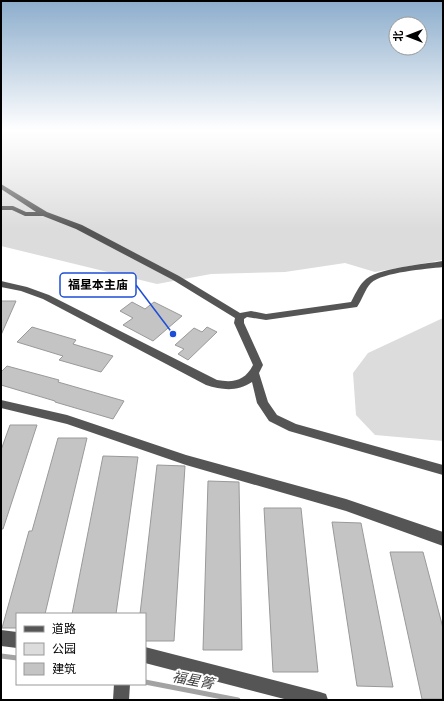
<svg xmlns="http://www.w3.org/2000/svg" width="444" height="701" font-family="Arial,'Noto Sans SC',sans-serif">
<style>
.green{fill:#dcdcdc}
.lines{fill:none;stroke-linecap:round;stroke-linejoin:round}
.stream{stroke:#a3a3a3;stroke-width:5}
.building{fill:#c4c4c4;stroke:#999}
.minor{fill:#555;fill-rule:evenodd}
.labels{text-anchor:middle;stroke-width:4;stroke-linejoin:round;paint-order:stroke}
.near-water-label{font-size:14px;font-style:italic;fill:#444;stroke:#fff}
.leader{fill:none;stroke:#1d4ed8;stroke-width:1.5}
.callout-dot{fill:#1d4ed8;stroke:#fff;stroke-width:1.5}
.callout{fill:#fff;stroke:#1d4ed8;stroke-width:1.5}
.callout-label{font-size:12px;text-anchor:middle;font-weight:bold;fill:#000}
</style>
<rect width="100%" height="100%" fill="#fff"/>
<!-- green -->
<g class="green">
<polygon points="1,130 443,130 443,260 375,272 345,263 285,272 211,274 157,284 1,246"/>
<polygon points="443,318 443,441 375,435 356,415 353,373 368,353"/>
</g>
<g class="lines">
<!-- stream -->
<g class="stream">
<polyline points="1,656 17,658"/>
<polyline points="145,682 238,700"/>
</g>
</g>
<!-- building -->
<g class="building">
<polygon points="1,301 16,301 1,335"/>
<polygon points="132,302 145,309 154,302 182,316 153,341 123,325 133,318 120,311"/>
<polygon points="32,327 76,340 73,344 113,356 101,372 59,360 63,356 17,342"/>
<polygon points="207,327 217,332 188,360 178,354 184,349 175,345 194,328 202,332"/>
<polygon points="7,366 59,380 58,382 124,401 113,419 55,402 55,401 1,385 1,372"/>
<polygon points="10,425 37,425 3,529 1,529 1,450"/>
<polygon points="58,438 87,438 45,614 17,614 17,628 2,628 29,531 32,531"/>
<polygon points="103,456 138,457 116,614 72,614"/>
<polygon points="157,465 185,466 174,641 145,641 145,614 140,614"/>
<polygon points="208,481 239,482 242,650 203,650"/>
<polygon points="264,508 301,508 318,672 273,672"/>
<polygon points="332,522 361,523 393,687 357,686"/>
<polygon points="390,552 423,552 443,628 443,699 422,699"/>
</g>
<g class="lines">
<!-- minor -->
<g class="minor">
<path d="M1,184L47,212L82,225L179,276L240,313L251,311L266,314L351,302C355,295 358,287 364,281C375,268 426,264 443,261V267C426,269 383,272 371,283C365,289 362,300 357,307L266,320L247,317L244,319V323L263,365L259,373L268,402L277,415L296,424L443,465V475L289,431L269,421L257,403L252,382C237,392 222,390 206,385L43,299L21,291L1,287V281L27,287L49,295L217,380C233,383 245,381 253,365L234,323L235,318L173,280L76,229L43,216H25L12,210H1V206H13L26,212H36L1,189Z"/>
<polygon points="1,400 67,415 186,455 346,499 443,532 443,546 346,511 186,465 67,424 1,408"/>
<polygon points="1,630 17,632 17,648 1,646"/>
<polygon points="145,647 320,692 326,694 328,700 288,700 145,663"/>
<polygon points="114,684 130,684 129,700 113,700"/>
</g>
</g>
<!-- sky -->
<linearGradient id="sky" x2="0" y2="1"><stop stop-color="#8cadcc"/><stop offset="0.57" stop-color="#fff"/><stop offset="1" stop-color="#fff" stop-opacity="0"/></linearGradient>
<rect width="444" height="229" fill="url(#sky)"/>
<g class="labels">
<!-- near-water labels -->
<g class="near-water-label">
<text transform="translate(193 680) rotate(11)" y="5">福星箐</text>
</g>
</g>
<!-- callouts -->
<path class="leader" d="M173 334L136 285"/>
<circle class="callout-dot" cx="173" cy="334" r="4"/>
<rect class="callout" x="60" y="273" width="76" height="24" rx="4"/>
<g class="callout-label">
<text x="98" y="289">福星本主庙</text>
</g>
<!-- border -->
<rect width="444" height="701" fill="none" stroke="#000000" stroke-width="4"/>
<!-- legend -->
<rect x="16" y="613" width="130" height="72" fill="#ffffff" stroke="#999999"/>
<rect x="24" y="626" width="20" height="6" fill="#555555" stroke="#999999"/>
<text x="52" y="633" font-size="12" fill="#000000">道路</text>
<rect x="24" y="643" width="20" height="12" fill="#dcdcdc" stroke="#999999"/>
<text x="52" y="653" font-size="12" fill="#000000">公园</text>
<rect x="24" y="663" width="20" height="12" fill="#c4c4c4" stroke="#999999"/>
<text x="52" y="673" font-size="12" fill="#000000">建筑</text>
<!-- north arrow -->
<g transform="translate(408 36) rotate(270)"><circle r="19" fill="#ffffff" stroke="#999999"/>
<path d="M0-3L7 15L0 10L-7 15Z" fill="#000000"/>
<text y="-6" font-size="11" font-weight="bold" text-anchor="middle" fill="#000000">北</text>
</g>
</svg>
